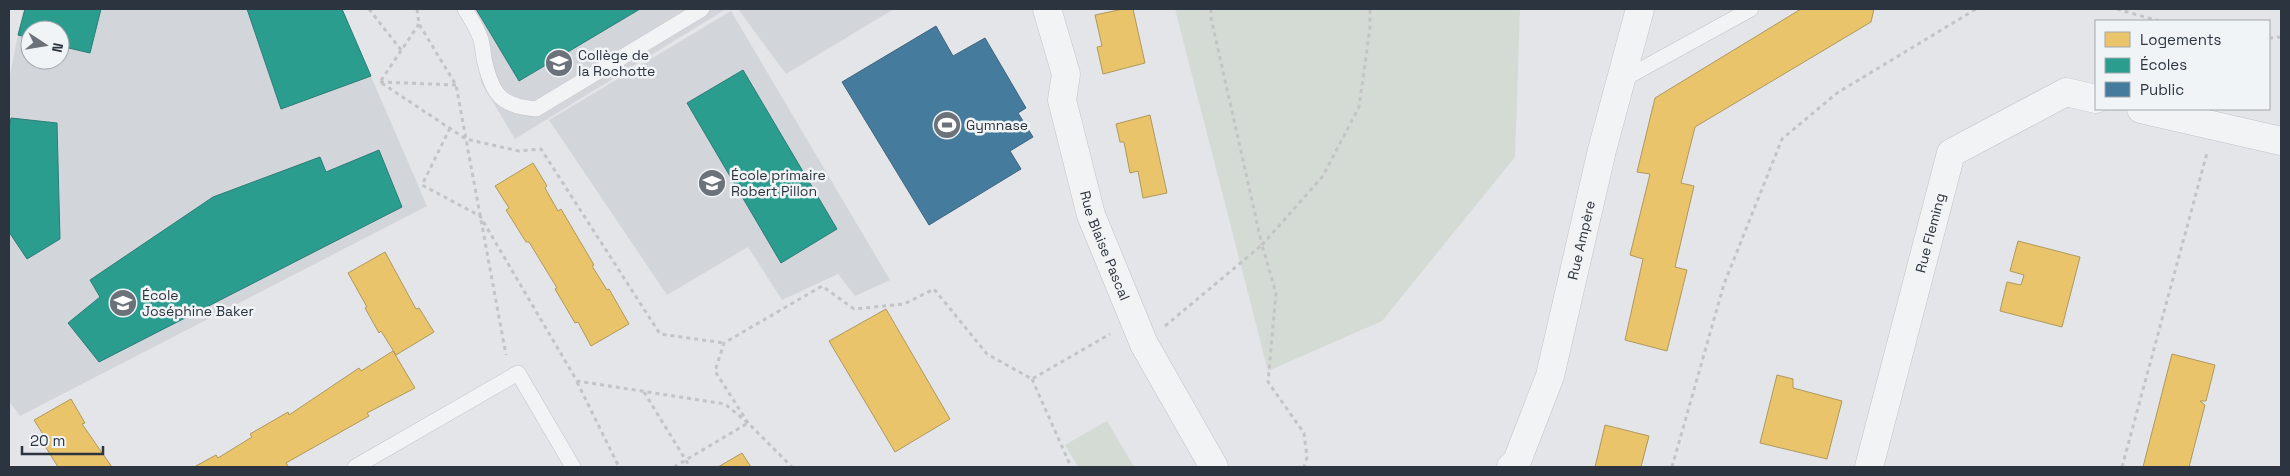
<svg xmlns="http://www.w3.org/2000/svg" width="2290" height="476" font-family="'Space Grotesk',sans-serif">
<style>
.built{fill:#d2d5da;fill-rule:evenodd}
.green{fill:#d4dbd4}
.homes{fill:#e9c46a;stroke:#b0995d}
.schools{fill:#2a9d8f;stroke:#2b7e77}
.public{fill:#457b9d;stroke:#3e6681}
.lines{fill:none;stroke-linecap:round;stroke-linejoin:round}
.service-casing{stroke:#c2c3c6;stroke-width:16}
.minor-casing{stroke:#c2c3c6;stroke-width:29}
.path{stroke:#c4c4c7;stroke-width:3;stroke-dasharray:4 4;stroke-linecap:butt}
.service{stroke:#f2f3f4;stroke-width:15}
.minor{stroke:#f2f3f4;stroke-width:28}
.labels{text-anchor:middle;stroke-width:5;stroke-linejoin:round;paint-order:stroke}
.poi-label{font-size:14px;fill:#2c343f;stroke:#f1f4f6;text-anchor:start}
.street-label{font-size:14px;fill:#2c343f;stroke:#f1f4f6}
</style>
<rect width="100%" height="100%" fill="#e3e5e8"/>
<!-- built -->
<g class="built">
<path d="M23,9H342L427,206L20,416L9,401V80ZM30,30H60V60H30Z"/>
<polygon points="459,9 726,9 515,139 481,82 478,44"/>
<polygon points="738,9 894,9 786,74"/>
<polygon points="731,11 890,280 855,296 838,274 782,300 748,247 667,295 549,120"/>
</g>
<!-- green -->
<g class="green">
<polygon points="1175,9 1520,9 1515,157 1382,321 1268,371"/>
<polygon points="1107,421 1134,467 1078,467 1065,445"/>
</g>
<!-- homes -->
<g class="homes">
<polygon points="1123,9 1133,9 1145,63 1103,74 1097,47 1102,46 1095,15"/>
<polygon points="1801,9 1874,9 1871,22 1695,127 1681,183 1694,186 1675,267 1687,270 1667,351 1625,340 1643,259 1630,255 1650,174 1637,172 1655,98"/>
<polygon points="1150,115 1167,193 1143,198 1138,171 1130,173 1124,142 1120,142 1116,124"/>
<polygon points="533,163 547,186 545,188 558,211 561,209 594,265 592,266 607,290 609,289 629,324 591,346 578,322 575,323 555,289 557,288 529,242 526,242 506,210 509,208 495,186"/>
<polygon points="2018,241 2080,257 2062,327 2000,311 2007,282 2021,285 2024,275 2010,271"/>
<polygon points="385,252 416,309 419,308 434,332 396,355 381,331 379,333 365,308 367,307 348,273"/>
<polygon points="886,309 950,419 895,452 829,341"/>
<polygon points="393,351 415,388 367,413 369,416 286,463 288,466 286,467 194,467 216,455 218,458 252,437 250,434 288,412 289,415 359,368 361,371"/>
<polygon points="2172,354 2215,365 2206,401 2200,401 2205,405 2189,467 2143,467"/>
<polygon points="1777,375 1793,379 1793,388 1842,401 1827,459 1760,443"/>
<polygon points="71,399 85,423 82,424 112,467 58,467 45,446 49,444 34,420"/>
<polygon points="1605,425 1649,436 1641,467 1595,467"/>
<polygon points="742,453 751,467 718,467"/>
</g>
<!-- schools -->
<g class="schools">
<polygon points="25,9 101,9 90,53 60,46 60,30 30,30 30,38 18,35"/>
<polygon points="247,9 342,9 371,76 281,109"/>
<polygon points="476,9 640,9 519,81"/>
<polygon points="743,70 837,229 781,263 687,103"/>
<polygon points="11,118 57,123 60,239 27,259 9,232 9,128"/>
<polygon points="379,150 402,207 99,362 68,323 100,297 90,280 213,197 320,157 326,172"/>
</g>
<!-- public -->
<polygon class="public" points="936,26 953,56 985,38 1026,108 1018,113 1033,137 1010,151 1021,169 929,225 842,82"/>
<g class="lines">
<defs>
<g id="service">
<path d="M465,9C470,18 478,29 481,40C483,47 483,55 485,63C493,96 502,106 536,109L702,9"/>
<polyline points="1620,81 1751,9"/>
<polyline points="355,467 518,373 573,467"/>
</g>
<g id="minor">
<path id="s1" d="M1047,9L1066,74L1062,100L1091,215L1144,344L1214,467"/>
<polyline points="2141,109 2281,141"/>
<path id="s2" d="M1511,467L1517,461L1550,376L1602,150L1640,9"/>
<path id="s3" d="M1869,467L1951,153L2066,92L2096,99"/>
</g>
</defs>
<!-- service casing -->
<use href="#service" class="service-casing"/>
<!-- minor casing -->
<use href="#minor" class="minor-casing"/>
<!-- path -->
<g class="path">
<polyline points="369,9 401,50"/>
<polyline points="417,9 419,24 456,85 506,355"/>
<polyline points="1211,9 1211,18 1262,245"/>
<polyline points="2117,9 2159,21"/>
<polyline points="419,24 380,82 466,139 519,151 541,149 660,334 724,343"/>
<polyline points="2269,38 2281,37"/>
<polyline points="380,82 456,85"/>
<polyline points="450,128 422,185 480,216 577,381 725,404 748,423 792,467"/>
<polyline points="1262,245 1323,176 1359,107 1370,28 1370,9"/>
<polyline points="1165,326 1262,245 1276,293 1268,382 1304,433 1307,457 1304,467"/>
<polyline points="1032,379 1071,467"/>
<polyline points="577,382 619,467"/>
<polyline points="644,392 690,467"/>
<polyline points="748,423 715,371 724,343 822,286 854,309 904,304 934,289 987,354 1032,379 1110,334"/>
<polyline points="674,467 748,423"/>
<polyline points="1672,467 1724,284 1782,139 1837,93 1976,9"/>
<polyline points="2122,467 2207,153"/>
</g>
<!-- service -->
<use href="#service" class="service"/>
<!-- minor -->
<use href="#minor" class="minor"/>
</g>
<!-- icons -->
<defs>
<symbol id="school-disc" viewBox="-11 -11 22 22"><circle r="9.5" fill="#6c727a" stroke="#f1f4f6"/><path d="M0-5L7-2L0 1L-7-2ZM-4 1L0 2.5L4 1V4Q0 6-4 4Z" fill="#fff"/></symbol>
<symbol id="stadium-disc" viewBox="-11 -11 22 22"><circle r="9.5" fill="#6c727a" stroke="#f1f4f6"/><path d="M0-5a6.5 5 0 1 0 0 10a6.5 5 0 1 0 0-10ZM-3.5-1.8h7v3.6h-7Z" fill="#fff"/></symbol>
</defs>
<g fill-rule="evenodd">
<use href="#school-disc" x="543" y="47" width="32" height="32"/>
<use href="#stadium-disc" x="931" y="109" width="32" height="32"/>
<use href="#school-disc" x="696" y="167" width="32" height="32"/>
<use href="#school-disc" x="107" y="287" width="32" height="32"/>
</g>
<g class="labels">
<!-- poi labels -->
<g class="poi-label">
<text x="578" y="60">Collège de<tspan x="578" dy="16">la Rochotte</tspan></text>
<text x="966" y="130">Gymnase</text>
<text x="731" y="180">École primaire<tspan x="731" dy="16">Robert Pillon</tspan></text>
<text x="142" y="300">École<tspan x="142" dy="16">Joséphine Baker</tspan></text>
</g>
<!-- street labels -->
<g class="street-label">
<text dy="5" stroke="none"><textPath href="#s3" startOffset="242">Rue Fleming</textPath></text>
<text dy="5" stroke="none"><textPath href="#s2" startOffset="239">Rue Ampère</textPath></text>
<text dy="5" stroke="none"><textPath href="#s1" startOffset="246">Rue Blaise Pascal</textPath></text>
</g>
</g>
<!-- border -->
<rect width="2290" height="476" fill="none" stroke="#2c343f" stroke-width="20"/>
<!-- legend -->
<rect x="2095" y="20" width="175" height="90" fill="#f1f4f6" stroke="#a2a7ad"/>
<rect x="2105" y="32" width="25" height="15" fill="#e9c46a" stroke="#a2a7ad"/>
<text x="2140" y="45" font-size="15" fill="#2c343f">Logements</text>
<rect x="2105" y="58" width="25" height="15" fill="#2a9d8f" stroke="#a2a7ad"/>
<text x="2140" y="70" font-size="15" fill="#2c343f">Écoles</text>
<rect x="2105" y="82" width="25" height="15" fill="#457b9d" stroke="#a2a7ad"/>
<text x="2140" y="95" font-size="15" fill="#2c343f">Public</text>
<!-- north arrow -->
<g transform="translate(45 45) rotate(102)"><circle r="24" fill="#f1f4f6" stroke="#a2a7ad"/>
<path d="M0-4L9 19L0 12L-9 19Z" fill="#6c727a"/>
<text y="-8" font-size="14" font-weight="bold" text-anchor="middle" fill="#2c343f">N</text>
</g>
<!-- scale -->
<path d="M22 446v8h81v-8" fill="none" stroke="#2c343f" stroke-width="2.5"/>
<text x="30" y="446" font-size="15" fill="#2c343f" stroke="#f1f4f6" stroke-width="4" paint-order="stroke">20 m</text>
</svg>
